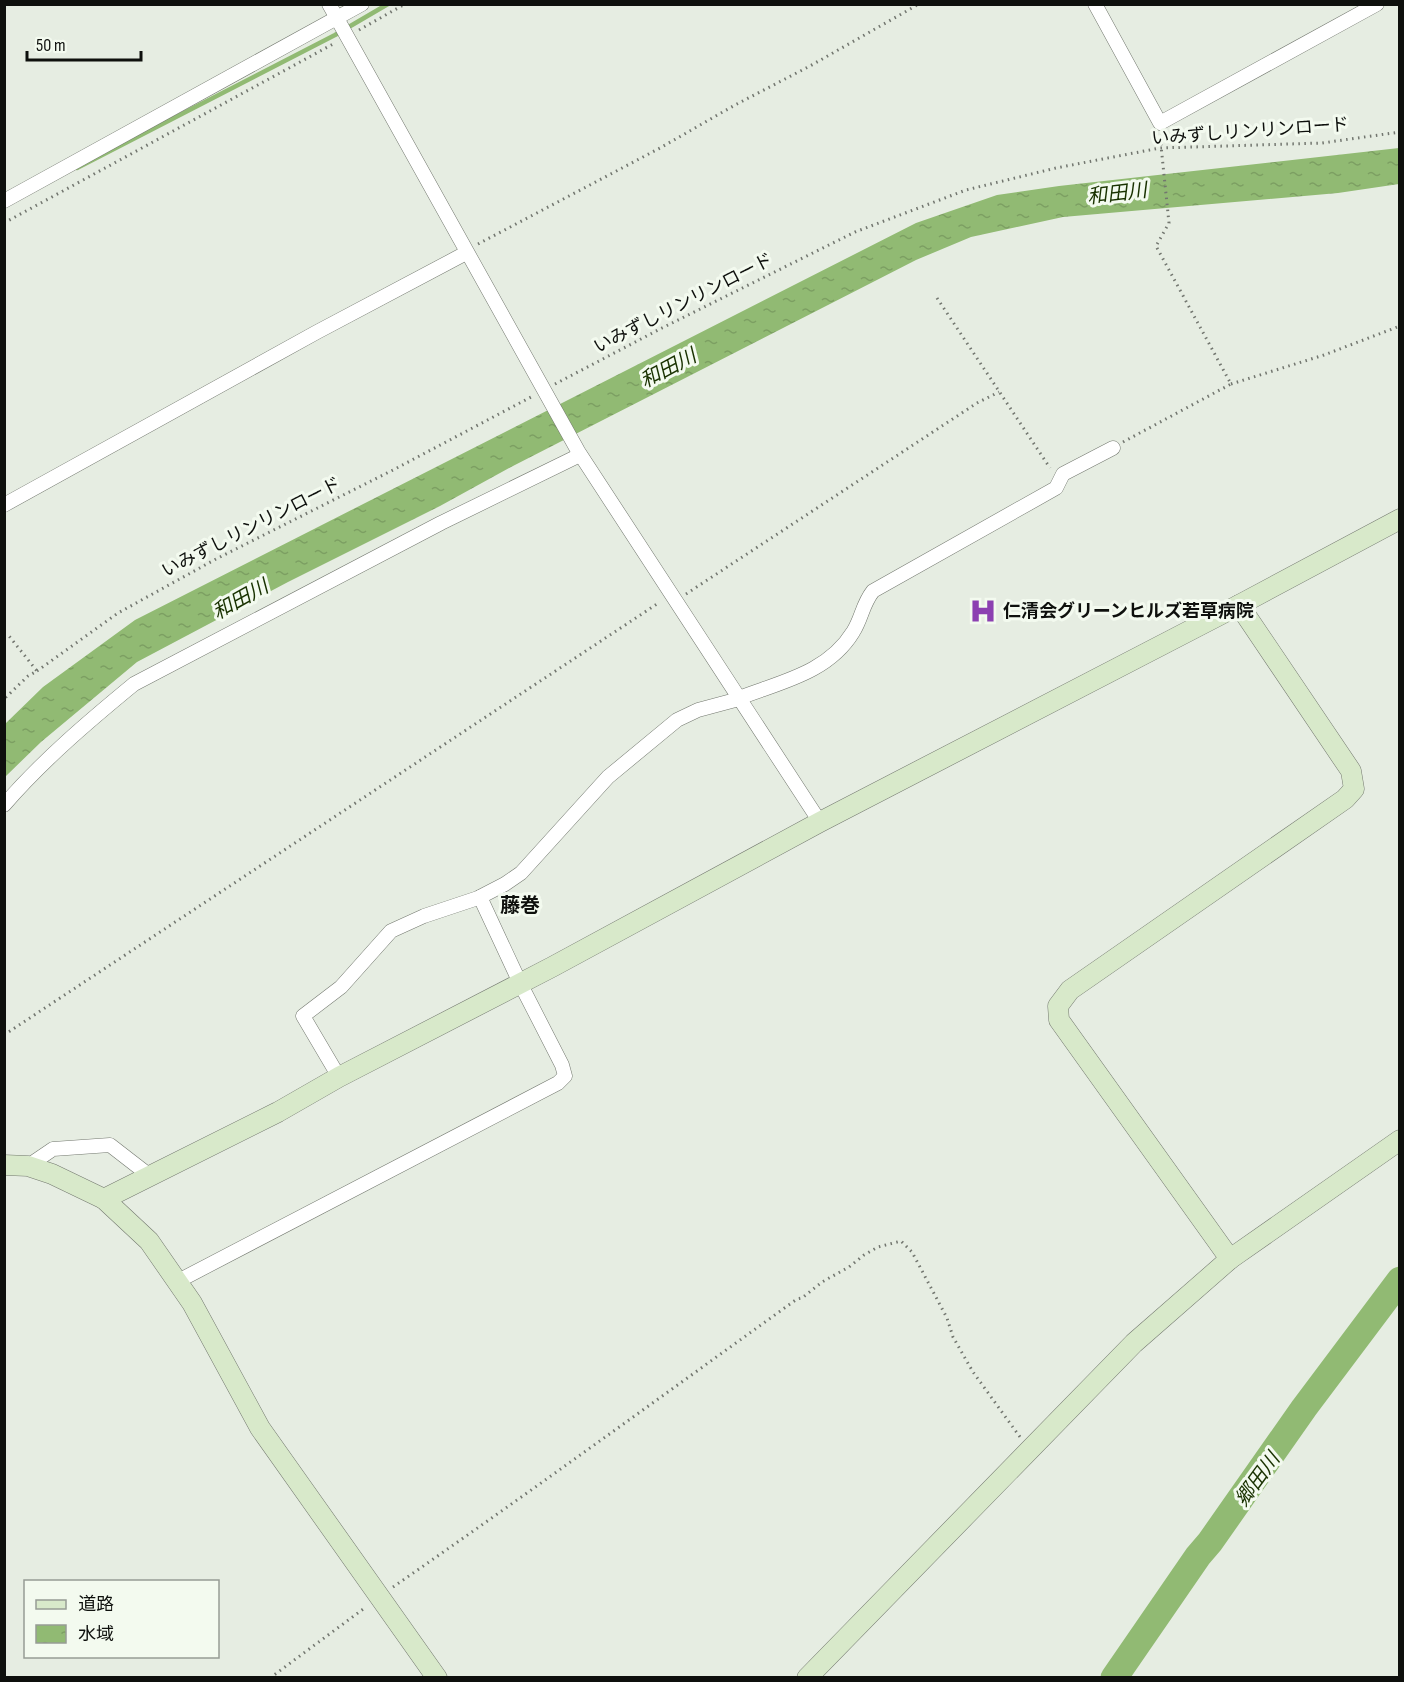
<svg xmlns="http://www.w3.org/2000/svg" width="1404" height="1682" font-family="'Sofia Sans Condensed','Noto Sans JP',sans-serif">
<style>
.water{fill:url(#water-ripples)}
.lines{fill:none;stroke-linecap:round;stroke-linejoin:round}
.stream{stroke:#91ba73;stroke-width:4.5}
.river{stroke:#91ba73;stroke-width:27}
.street-casing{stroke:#73786f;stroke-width:15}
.secondary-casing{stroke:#73786f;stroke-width:21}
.path{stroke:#72766f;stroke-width:3;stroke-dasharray:1.5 4.5;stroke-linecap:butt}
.street{stroke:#fff;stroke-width:14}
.secondary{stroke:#d8e9ca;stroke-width:20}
.labels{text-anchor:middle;stroke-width:6;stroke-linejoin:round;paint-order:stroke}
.street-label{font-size:18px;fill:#0e100d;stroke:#f3faef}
.poi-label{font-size:18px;font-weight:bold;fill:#0e100d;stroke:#f3faef;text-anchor:start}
.water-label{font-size:20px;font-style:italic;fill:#193200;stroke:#f3faef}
.neighbourhood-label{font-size:20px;font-weight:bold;fill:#0e100d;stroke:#f3faef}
</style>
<defs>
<pattern id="water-ripples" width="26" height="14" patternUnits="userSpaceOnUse" patternTransform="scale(1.5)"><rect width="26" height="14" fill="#91ba73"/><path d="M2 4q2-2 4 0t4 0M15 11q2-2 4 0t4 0" fill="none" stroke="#7c9f62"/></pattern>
</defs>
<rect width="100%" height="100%" fill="#e6ede2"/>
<!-- water -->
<polygon class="water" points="1399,148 1399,184 1338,193 1063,217 971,237 916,260 511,467 440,506 288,582 137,662 41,742 5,777 5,724 43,687 135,620 916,223 997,195 1059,186"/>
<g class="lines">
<!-- stream -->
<polyline class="stream" points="77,168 335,35 388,4"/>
<!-- river -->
<polyline class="river" points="1114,1678 1198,1556 1210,1542 1304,1408 1400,1280"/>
<defs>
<g id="street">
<polyline points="329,4 578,451 820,822"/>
<polyline points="1095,4 1160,123 1377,4"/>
<polyline points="4,201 362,4"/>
<polyline points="4,505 317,332 466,253"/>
<path d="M739,698C780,682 828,673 853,632C862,618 862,605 873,591L1056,488L1063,474L1113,448"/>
<path d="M4,805C43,760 89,721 134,684L441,523L580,455"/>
<polyline points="339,1077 303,1016 341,987 391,931 424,916 478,898 505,884 521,873 608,777 677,720 698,710 739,699"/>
<polyline points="28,1166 53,1149 110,1145 150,1176"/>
<polyline points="182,1279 558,1083 565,1076 562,1065 520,983 480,897"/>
</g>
<g id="secondary">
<polyline points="4,1165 28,1166 52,1174 104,1199 149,1241 192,1303 260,1428 437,1678"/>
<polyline points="104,1199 278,1112 339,1077 552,967 820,822 1239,605 1400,519"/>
<polyline points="1230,1259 1059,1020 1058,1006 1070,990 1345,799 1354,789 1351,771 1239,605"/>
<polyline points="807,1678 1134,1343 1230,1259 1400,1140"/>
</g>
</defs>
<!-- street casing -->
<use href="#street" class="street-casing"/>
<!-- secondary casing -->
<use href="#secondary" class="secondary-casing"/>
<!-- path -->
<g class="path">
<polyline points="359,30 405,4"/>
<polyline points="4,223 335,43"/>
<polyline points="478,244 660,148 735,105 810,66 919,4"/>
<polyline points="937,298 1050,468"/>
<polyline points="555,384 662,328 855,232 966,190 1056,168 1160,148 1322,143 1400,132"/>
<polyline points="1231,384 1324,355 1400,326"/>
<polyline points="1123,442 1231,384 1156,246 1169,223 1160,136"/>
<polyline points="686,594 977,403 999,392"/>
<polyline points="4,638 9,636 37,671 28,676 4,699"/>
<polyline points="37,671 118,613 216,559 393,470 533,396"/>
<polyline points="4,1035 660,602"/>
<path d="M393,1587C529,1493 662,1396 797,1299L802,1298L822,1282L849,1267L864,1255L878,1247L901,1241L912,1252L947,1318L953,1337L973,1372L1020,1437"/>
<polyline points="270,1678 366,1607"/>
</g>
<!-- street -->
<use href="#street" class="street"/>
<!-- secondary -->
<use href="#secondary" class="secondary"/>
</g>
<!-- icons -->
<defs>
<symbol id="hospital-bare" viewBox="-9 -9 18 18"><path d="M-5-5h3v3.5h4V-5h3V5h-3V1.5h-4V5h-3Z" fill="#8c40b1" stroke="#f3faef" stroke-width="2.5" paint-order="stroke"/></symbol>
</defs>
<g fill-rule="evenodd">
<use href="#hospital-bare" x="964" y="592" width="38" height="38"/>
</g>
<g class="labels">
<!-- street labels -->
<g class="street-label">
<text transform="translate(1250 131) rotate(-4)" y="6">いみずしリンリンロード</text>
<text transform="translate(683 303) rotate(-27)" y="6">いみずしリンリンロード</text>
<text transform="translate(251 527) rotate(-27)" y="6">いみずしリンリンロード</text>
</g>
<!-- poi labels -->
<g class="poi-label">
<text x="1003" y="617">仁清会グリーンヒルズ若草病院</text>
</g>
<!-- water labels -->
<g class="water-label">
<text transform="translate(1117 193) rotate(-7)" y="7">和田川</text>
<text transform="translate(668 368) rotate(-28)" y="7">和田川</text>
<text transform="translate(240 599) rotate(-29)" y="7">和田川</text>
<text transform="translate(1257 1479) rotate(-54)" y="7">郷田川</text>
</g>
<!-- neighbourhood labels -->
<g class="neighbourhood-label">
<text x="520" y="912">藤巻</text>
</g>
</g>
<!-- border -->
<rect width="1404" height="1682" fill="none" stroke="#0e100d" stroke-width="12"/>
<!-- legend -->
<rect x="24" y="1580" width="195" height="78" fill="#f3faef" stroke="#979c95" stroke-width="1.5"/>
<rect x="36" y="1600" width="30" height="9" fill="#d8e9ca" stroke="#979c95" stroke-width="1.5"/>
<text x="78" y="1610" font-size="18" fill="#0e100d">道路</text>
<rect x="36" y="1625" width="30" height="18" fill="url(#water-ripples)" stroke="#979c95" stroke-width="1.5"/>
<text x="78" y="1640" font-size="18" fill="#0e100d">水域</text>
<!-- scale -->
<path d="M27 51v9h114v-9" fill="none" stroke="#0e100d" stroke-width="3"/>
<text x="36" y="51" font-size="18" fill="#0e100d" stroke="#f3faef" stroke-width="4.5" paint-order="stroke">50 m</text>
</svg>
